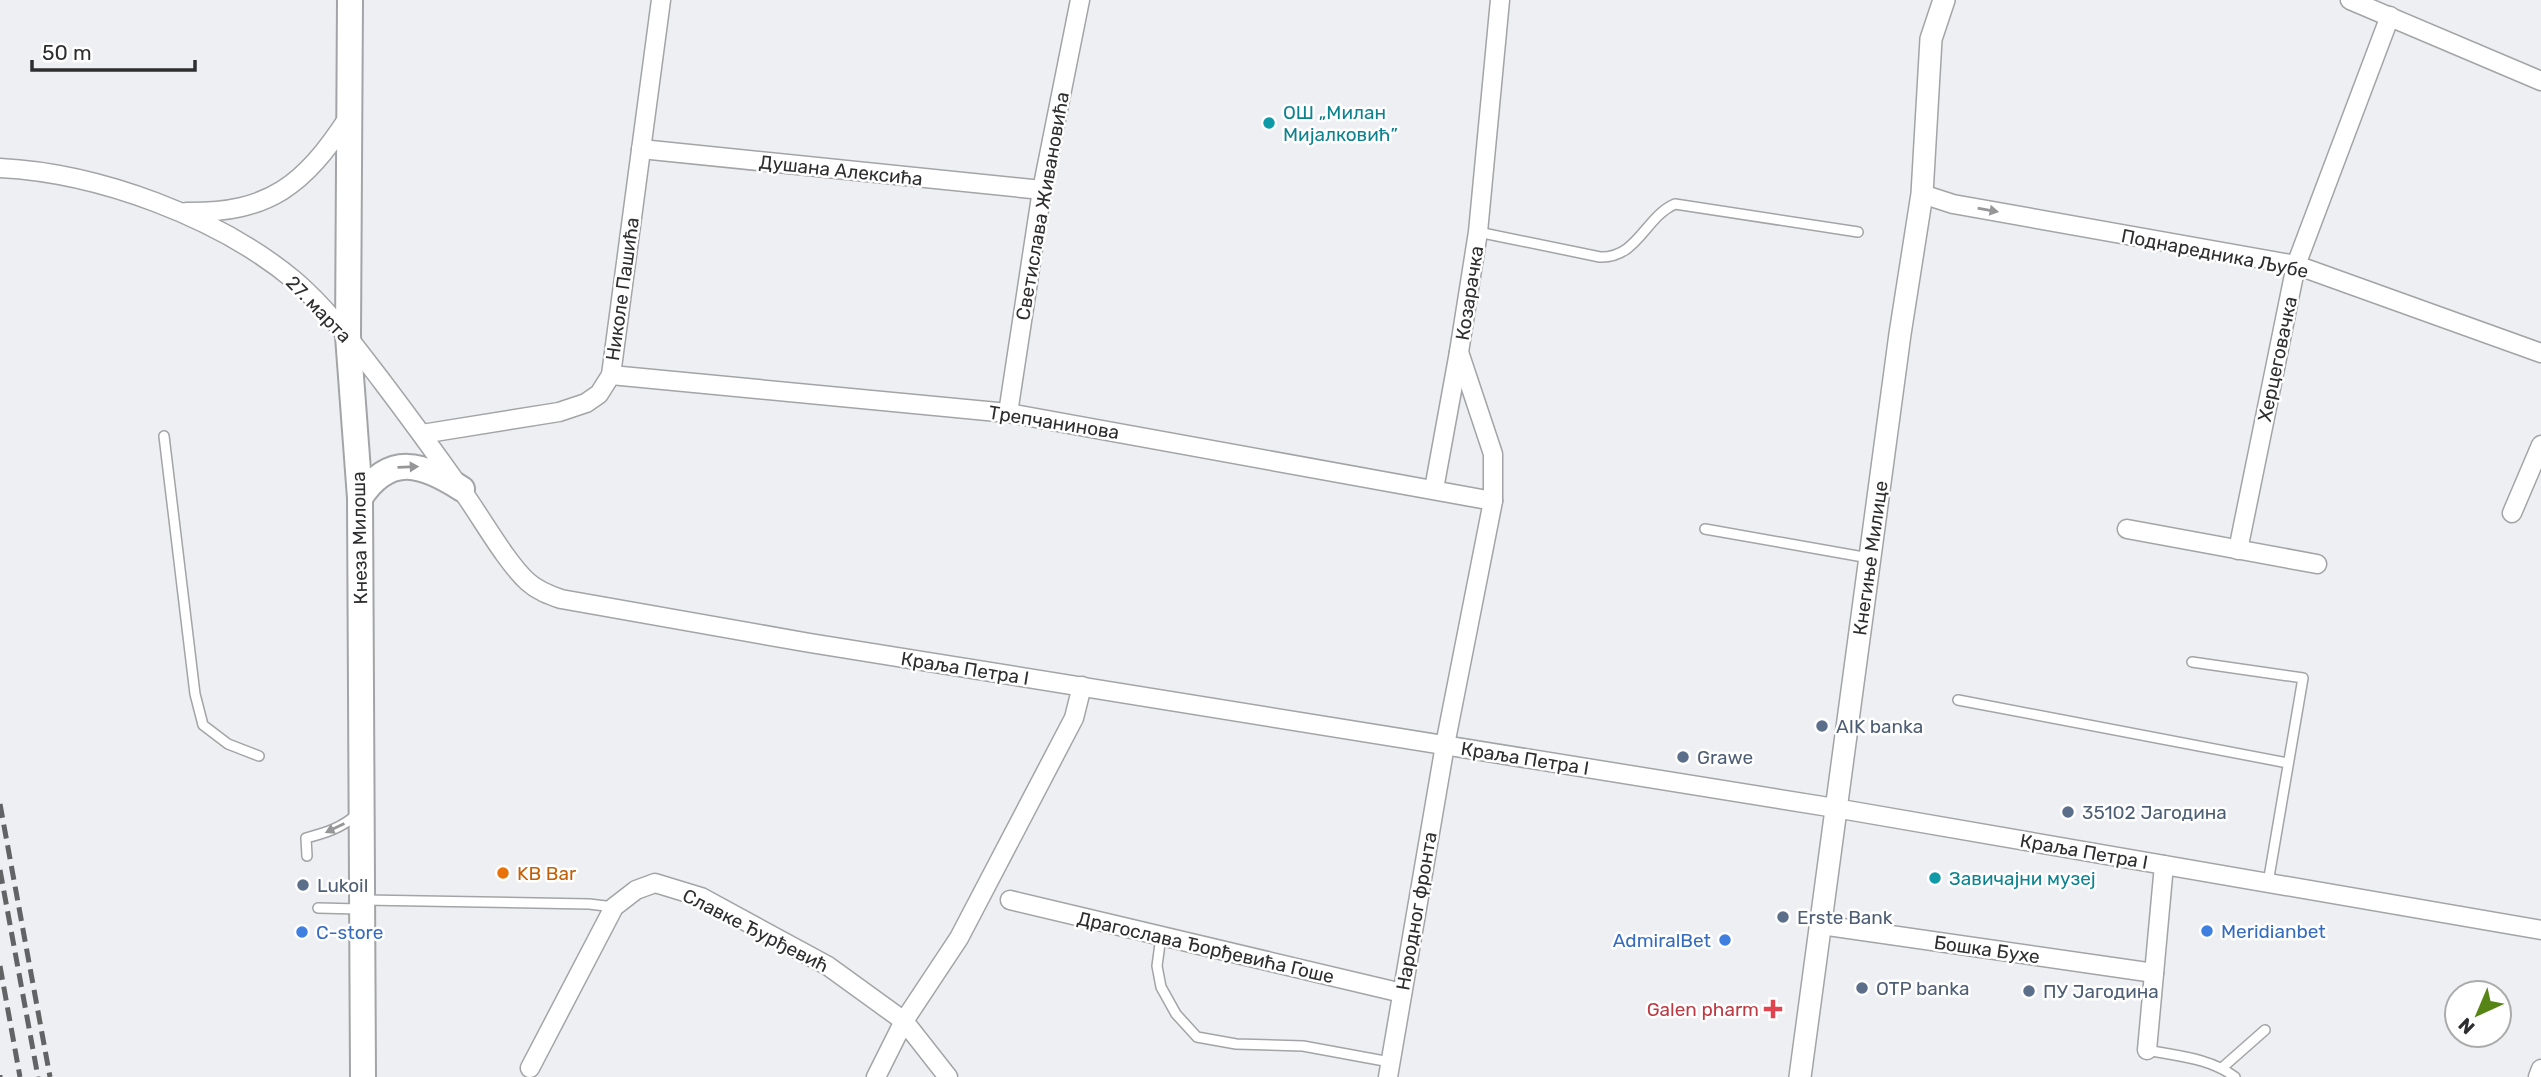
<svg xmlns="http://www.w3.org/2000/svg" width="2541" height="1077" font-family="Rubik,sans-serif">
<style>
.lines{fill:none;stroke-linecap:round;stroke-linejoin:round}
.service-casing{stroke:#a3a4a7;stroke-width:12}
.minor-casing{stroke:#a3a4a7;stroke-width:21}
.tertiary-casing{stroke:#a3a4a7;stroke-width:24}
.secondary-casing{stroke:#a3a4a7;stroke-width:28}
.service{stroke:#fff;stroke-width:9}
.minor{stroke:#fff;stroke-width:18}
.tertiary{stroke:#fff;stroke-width:21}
.secondary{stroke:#fff;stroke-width:24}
.rail{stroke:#626365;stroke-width:5;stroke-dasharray:14 7;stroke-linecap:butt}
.oneway{fill:#969698}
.culture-dot{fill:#0f9aa8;stroke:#fff;stroke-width:2.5}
.service-dot{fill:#5c6f8a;stroke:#fff;stroke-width:2.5}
.food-dot{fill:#e8710a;stroke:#fff;stroke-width:2.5}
.shop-dot{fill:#3f7fe0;stroke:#fff;stroke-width:2.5}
.health-dot{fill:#e0444e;stroke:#fff;stroke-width:2.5}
.labels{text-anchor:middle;stroke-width:5;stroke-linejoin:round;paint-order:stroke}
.culture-label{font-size:19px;fill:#0d838f;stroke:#fff;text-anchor:start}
.street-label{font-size:19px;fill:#2e2e30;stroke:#fff}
.service-label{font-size:19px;fill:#4e5e75;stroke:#fff;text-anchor:start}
.food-label{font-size:19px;fill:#c56008;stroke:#fff;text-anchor:start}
.shop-label{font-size:19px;fill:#366cbe;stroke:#fff;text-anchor:start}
.health-label{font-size:19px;fill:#be3a42;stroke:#fff;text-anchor:end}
</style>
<rect width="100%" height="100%" fill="#eeeff2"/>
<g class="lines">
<defs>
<g id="service">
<path d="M1478,232L1600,257C1638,258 1645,217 1675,204L1858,232"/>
<polyline points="164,436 195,694 203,725 228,744 259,756"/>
<polyline points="1705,529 1869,558"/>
<polyline points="2192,662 2303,678 2268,883"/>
<polyline points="1958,700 2288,763"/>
<path d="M307,856L306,838C325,833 342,828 357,814"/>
<polyline points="364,900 589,904 614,907"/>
<polyline points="318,908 359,909"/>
<polyline points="1161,936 1157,966 1161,987 1176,1014 1197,1037 1236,1044 1303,1046 1390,1062"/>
<path d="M2147,1050C2177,1056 2210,1058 2235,1077"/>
<polyline points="2223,1067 2265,1030"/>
</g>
<g id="minor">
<polyline points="2350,0 2541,81"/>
<polyline points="641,149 1042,190"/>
<path d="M0,168C99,173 218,217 294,280C328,309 354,345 381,380C409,417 436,454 463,492C481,517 506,562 528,582C538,591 549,595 561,599L810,643L1835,808L2541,930"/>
<polyline points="1922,194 1953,204 2296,265 2541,353"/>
<path d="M186,212C270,213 304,185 348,118"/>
<polyline points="611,375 1008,413 1493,501"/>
<polyline points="1008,413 1042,190 1080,0"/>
<polyline points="422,434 559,412 586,403 599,394 611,375 661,0"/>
<polyline points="1434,489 1459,352 1478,232 1500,0"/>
<polyline points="2512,513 2541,445"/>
<polyline points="2127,529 2317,564"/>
<polyline points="2238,550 2296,265 2390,16"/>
<polyline points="1010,900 1402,993"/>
<polyline points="1821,925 2154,973"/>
<polyline points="2147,1050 2164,865"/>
<polyline points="530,1068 614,907 636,890 655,883 701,897 828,966 904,1021 948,1077"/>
<polyline points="876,1077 904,1021 959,938 1074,718 1082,686"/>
<polyline points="1388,1077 1445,745 1493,501 1493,454 1459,352"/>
<polyline points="2538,1077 2541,1069"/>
</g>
<polyline id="tertiary" points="1800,1077 1900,334 1922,194 1931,39 1944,0"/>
<g id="secondary">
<polyline points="350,0 348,336 360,498 363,1077"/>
<path d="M360,498C390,452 423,464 462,489"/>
</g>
</defs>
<!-- service casing -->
<use href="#service" class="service-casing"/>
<!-- minor casing -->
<use href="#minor" class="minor-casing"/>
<!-- tertiary casing -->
<use href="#tertiary" class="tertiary-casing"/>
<!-- secondary casing -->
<use href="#secondary" class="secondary-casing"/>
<!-- service -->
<use href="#service" class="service"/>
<!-- minor -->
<use href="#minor" class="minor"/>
<!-- tertiary -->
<use href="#tertiary" class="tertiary"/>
<!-- secondary -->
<use href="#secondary" class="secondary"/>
<!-- rail -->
<g class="rail">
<polyline points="0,804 50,1077"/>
<polyline points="0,870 38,1077"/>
<polyline points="0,966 20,1077"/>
<polyline points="0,1075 0,1077"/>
</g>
</g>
<!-- one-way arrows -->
<defs><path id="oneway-solid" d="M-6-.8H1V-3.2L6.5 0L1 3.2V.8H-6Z" transform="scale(1.75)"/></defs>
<g class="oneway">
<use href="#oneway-solid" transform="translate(1988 210) rotate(10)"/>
<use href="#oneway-solid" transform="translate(408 467) rotate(-2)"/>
<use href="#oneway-solid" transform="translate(335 828) rotate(154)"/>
</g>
<!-- markers -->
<g class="culture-dot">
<circle cx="1269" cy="123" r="7"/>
<circle cx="1935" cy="878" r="7"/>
</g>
<g class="service-dot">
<circle cx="1822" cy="726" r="7"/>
<circle cx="1683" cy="757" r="7"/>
<circle cx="2068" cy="812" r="7"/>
<circle cx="303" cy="885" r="7"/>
<circle cx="1783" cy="917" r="7"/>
<circle cx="1862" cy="988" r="7"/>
<circle cx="2029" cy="991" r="7"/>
</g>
<circle class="food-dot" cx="503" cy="873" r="7"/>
<g class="shop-dot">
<circle cx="2207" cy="931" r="7"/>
<circle cx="302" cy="932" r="7"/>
<circle cx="1725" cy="940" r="7"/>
</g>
<path class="health-dot" d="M1769.5 998.5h7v7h7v7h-7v7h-7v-7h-7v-7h7z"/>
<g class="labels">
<!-- culture labels -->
<g class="culture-label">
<text x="1283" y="119">ОШ „Милан<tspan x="1283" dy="22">Мијалковић”</tspan></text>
<text x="1949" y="885">Завичајни музеј</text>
</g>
<!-- street labels -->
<g class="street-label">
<text transform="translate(841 170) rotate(6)" y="7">Душана Алексића</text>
<text transform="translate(1042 206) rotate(-80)" y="7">Светислава Живановића</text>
<text transform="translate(2215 253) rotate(11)" y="7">Поднаредника Љубе</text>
<text transform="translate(622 289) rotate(-82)" y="7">Николе Пашића</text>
<text transform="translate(1469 293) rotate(-81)" y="7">Козарачка</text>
<text transform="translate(319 309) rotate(46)" y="7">27. марта</text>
<text transform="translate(2277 359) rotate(-78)" y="7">Херцеговачка</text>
<text transform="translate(1054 422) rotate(9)" y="7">Трепчанинова</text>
<text transform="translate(359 538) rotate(-91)" y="7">Кнеза Милоша</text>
<text transform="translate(1870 558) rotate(-82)" y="7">Кнегиње Милице</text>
<text transform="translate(965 668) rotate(9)" y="7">Краља Петра I</text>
<text transform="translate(1525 758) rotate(9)" y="7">Краља Петра I</text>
<text transform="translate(2084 851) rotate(10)" y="7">Краља Петра I</text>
<text transform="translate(1416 911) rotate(-80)" y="7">Народног фронта</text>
<text transform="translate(756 930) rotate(27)" y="7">Славке Ђурђевић</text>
<text transform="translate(1206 947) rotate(13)" y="7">Драгослава Ђорђевића Гоше</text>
<text transform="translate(1987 949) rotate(8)" y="7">Бошка Бухе</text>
</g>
<!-- service labels -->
<g class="service-label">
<text x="1836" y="733">AIK banka</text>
<text x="1697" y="764">Grawe</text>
<text x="2082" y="819">35102 Јагодина</text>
<text x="317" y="892">Lukoil</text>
<text x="1797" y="924">Erste Bank</text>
<text x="1876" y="995">OTP banka</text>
<text x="2043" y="998">ПУ Јагодина</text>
</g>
<!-- food labels -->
<g class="food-label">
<text x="517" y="880">KB Bar</text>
</g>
<!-- shop labels -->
<g class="shop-label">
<text x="2221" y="938">Meridianbet</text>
<text x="316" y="939">C-store</text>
<text x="1711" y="947" text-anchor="end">AdmiralBet</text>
</g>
<!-- health labels -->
<g class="health-label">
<text x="1759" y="1016">Galen pharm</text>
</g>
</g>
<!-- north arrow -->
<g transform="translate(2478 1014) rotate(224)"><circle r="33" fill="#ffffff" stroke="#ababac" stroke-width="2"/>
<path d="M0-5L12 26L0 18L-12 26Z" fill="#568415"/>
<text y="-10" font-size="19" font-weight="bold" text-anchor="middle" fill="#2e2e30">N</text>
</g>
<!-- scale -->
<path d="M32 60v10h163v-10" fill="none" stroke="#2e2e30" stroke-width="3.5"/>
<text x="42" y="60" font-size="21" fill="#2e2e30" stroke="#ffffff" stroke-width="5" paint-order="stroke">50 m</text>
</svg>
